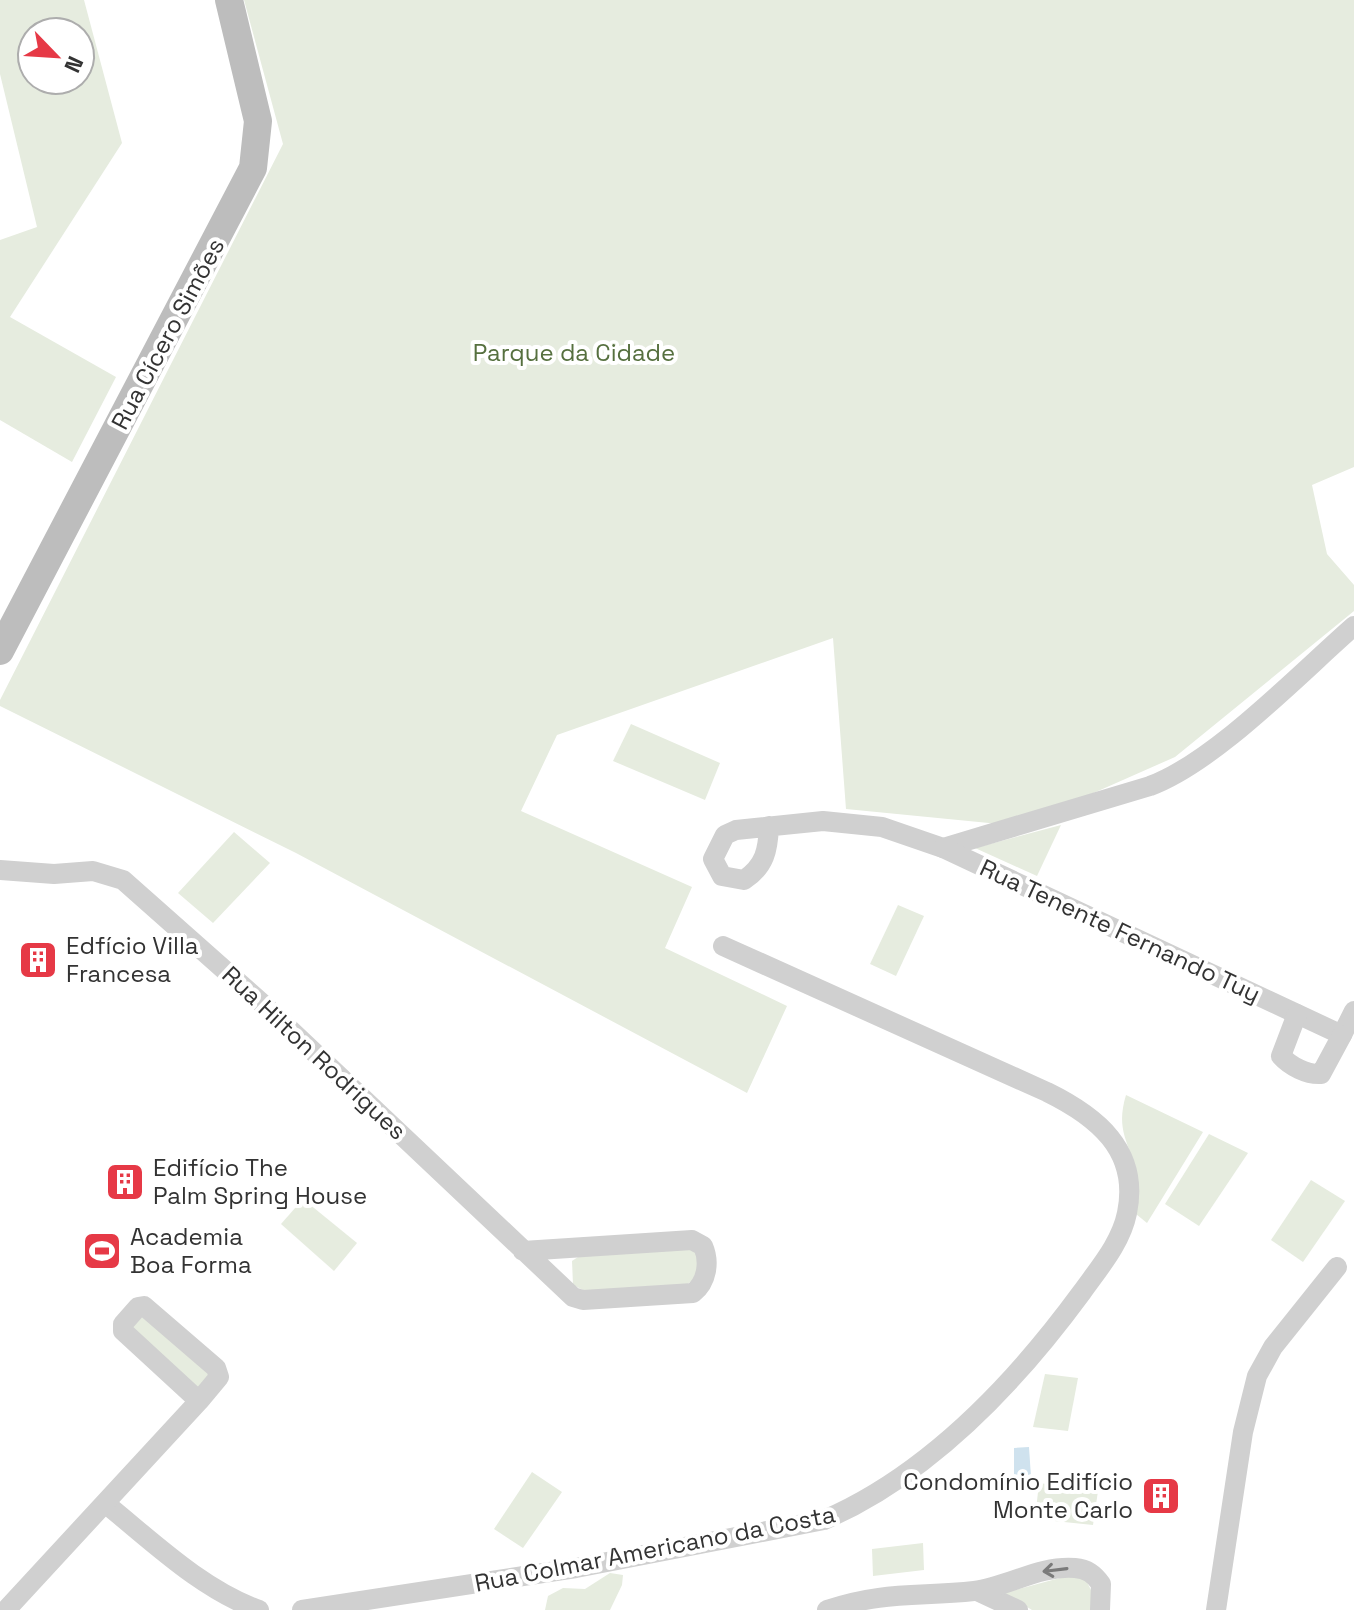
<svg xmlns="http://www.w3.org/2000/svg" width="1354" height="1610" font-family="'Space Grotesk',sans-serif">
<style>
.green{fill:#e6ecdf;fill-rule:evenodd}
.water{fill:#cfe2ee}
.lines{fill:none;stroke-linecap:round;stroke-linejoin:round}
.street{stroke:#d0d0d0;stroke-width:20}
.secondary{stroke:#bdbdbd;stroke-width:28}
.oneway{stroke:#7a7a7a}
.labels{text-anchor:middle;stroke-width:8;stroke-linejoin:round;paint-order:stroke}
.street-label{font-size:24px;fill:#333;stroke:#fff}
.park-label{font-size:24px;fill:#56703f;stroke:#fff}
.poi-label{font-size:24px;fill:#333;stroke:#fff;text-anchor:start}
</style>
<rect width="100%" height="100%" fill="#fff"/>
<!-- green -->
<g class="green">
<path d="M0,0H84L122,143L10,317L116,377L72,462L0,420V240L37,227L0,74ZM32,32H80V80H32Z"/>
<polygon points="244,0 1354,0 1354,467 1312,485 1327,554 1354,585 1354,611 1175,757 1089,795 999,824 846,809 833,638 557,735 521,811 692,887 665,948 787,1006 747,1093 296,853 0,706 0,700 283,144"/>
<polygon points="631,724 720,763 705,800 613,761"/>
<polygon points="1061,825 1037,876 975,848"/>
<polygon points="234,832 270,863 213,923 178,893"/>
<polygon points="898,905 924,916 896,976 870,964"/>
<path d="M1126,1095L1203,1132L1147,1223L1136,1214C1136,1202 1139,1187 1136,1175C1130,1141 1115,1132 1126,1095Z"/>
<polygon points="1209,1134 1248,1153 1199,1226 1165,1204"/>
<polygon points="1311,1180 1345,1201 1303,1262 1271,1240"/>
<polygon points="303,1199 357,1243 334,1271 281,1224"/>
<polygon points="686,1243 698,1252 698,1276 685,1286 589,1293 573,1285 572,1261 590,1249"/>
<polygon points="141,1313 217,1379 197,1398 124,1333"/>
<polygon points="1045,1374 1078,1378 1068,1431 1033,1427"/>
<polygon points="532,1472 562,1492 523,1548 494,1529"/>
<polygon points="1039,1483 1098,1491 1093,1525 1035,1519"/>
<polygon points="923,1543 924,1570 873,1576 872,1549"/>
<polygon points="610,1573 623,1575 622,1585 610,1610 545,1610 548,1596 563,1588 585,1589"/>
<polygon points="1071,1575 1085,1578 1091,1590 1092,1610 1032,1610 1004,1593"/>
</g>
<!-- water -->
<polygon class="water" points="1029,1447 1031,1477 1014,1478 1014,1448"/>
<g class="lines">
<!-- street -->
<g class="street">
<path d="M769,826C768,850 765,866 744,880L722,876L713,859L725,835L736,830L823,821L882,827L943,848L1150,786C1215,762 1299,674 1354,626"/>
<polyline points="943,848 1342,1035 1354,1011"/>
<path d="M0,870L54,874L93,871L123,880L264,1005L573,1297L583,1300L693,1293C707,1282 710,1262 703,1246L692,1240L523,1251"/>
<path d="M1297,1014L1281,1056C1290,1066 1307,1075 1321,1074L1342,1035"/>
<path d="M106,1504C153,1542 201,1589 259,1610"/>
<polyline points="977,1591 1018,1610"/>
<polyline points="6,1610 199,1401 219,1377 216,1368 144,1306 138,1307 123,1324 123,1331 199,1401"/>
<path d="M302,1610L576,1568L824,1520C928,1475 1016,1382 1082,1292C1099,1268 1121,1243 1127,1213C1140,1150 1096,1116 1047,1092L723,946"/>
<path d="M827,1610C883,1591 918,1597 974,1591C1008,1587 1039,1565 1075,1568C1087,1569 1094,1574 1101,1584L1100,1610"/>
<polyline points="1216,1610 1243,1432 1257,1376 1273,1347 1337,1267"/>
</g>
<!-- secondary -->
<polyline class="secondary" points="0,651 253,168 258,121 229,0"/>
</g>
<!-- one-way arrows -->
<defs><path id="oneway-shaft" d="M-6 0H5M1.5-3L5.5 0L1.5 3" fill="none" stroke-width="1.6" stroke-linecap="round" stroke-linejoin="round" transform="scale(2)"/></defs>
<use class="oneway" href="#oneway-shaft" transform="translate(1055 1570) rotate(173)"/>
<!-- icons -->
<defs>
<symbol id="building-square" viewBox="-11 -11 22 22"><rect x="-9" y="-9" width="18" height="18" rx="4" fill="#e63946" stroke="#fff"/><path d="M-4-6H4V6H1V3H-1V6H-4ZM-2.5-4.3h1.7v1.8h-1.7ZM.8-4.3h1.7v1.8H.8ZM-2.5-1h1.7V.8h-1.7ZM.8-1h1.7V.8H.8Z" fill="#fff"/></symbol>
<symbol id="stadium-square" viewBox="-11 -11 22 22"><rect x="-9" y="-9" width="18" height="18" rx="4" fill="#e63946" stroke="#fff"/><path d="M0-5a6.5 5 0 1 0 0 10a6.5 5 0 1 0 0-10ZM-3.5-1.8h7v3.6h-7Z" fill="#fff"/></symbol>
</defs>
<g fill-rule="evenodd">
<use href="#building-square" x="16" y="938" width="44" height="44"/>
<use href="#building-square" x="103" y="1160" width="44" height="44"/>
<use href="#stadium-square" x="80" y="1229" width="44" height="44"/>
<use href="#building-square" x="1139" y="1474" width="44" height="44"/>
</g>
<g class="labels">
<!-- street labels -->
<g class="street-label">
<text transform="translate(168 334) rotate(-62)" y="8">Rua Cícero Simões</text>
<text transform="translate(1120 931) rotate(25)" y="8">Rua Tenente Fernando Tuy</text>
<text transform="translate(314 1053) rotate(43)" y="8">Rua Hilton Rodrigues</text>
<text transform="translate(655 1549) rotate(-11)" y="8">Rua Colmar Americano da Costa</text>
</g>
<!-- park labels -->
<g class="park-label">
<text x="574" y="361">Parque da Cidade</text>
</g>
<!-- poi labels -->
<g class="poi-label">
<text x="66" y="954">Edfício Villa<tspan x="66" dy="28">Francesa</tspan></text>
<text x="153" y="1176">Edifício The<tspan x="153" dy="28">Palm Spring House</tspan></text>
<text x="130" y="1245">Academia<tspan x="130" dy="28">Boa Forma</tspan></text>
<text x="1133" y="1490" text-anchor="end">Condomínio Edifício<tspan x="1133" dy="28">Monte Carlo</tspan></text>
</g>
</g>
<!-- north arrow -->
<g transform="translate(56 56) rotate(115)"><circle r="38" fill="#ffffff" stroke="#adadad" stroke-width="2"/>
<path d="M0-6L14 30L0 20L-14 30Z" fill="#e63946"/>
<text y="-12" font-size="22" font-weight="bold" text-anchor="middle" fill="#333333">N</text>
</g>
</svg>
